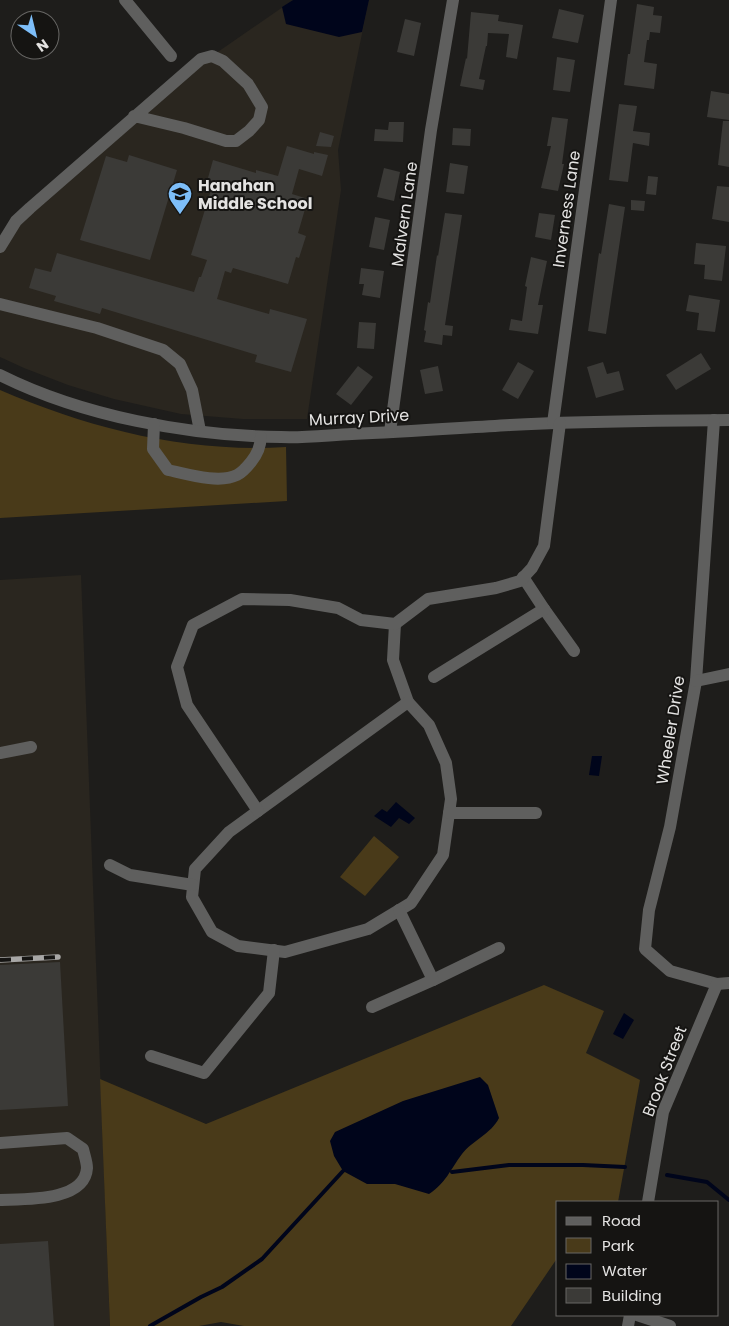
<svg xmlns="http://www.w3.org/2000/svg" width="729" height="1326" font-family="Poppins,sans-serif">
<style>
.built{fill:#2a261f}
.green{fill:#493a19}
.water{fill:#00051b}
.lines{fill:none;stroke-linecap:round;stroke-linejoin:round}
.stream{stroke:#00051b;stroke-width:4}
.building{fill:#3b3a37}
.minor{stroke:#5f5f5e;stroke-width:12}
.rail-casing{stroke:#a8a7a6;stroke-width:5.5}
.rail{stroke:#151412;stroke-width:4;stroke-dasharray:11;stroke-linecap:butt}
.labels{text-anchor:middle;stroke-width:4;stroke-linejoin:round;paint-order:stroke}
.poi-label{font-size:16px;font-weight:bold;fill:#e4e3e2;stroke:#151412;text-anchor:start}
.street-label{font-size:16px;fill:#e4e3e2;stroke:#151412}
</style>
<rect width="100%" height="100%" fill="#1e1d1b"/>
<!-- built -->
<g class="built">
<polygon points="293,0 369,0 338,150 341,190 307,419 243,419 181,414 114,399 68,385 24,368 0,357 0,247 16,221 212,56"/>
<polygon points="81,575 110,1326 0,1326 0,580"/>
</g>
<!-- green -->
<g class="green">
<path d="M0,390C91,429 186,453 286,447L287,501L0,518Z"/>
<polygon points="374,836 399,857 365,896 340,877"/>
<polygon points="544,985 604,1011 586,1053 640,1080 618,1202 558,1202 558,1257 511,1326 244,1326 221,1322 199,1326 110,1326 100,1079 206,1124"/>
</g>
<!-- water -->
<g class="water">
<polygon points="293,0 369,0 362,32 339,37 286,24 282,7"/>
<polygon points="592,756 602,756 599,776 589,775"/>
<polygon points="396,802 415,818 409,824 399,818 391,827 374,816 382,809 387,812"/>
<polygon points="624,1013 634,1020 623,1039 613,1034"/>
<path d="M480,1077L488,1085L499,1118C491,1134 473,1140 462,1154C450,1170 446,1183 429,1194L395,1184H367L343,1171L334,1156L330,1141L335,1132L403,1101Z"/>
</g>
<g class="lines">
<!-- stream -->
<g class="stream">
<polyline points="452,1172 509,1165 583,1165 625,1167"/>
<polyline points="667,1175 707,1182 729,1200"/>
<polyline points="150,1326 201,1297 222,1287 262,1259 343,1171"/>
</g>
</g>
<!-- building -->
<g class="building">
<polygon points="637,4 654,7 653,15 662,16 660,33 650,32 649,40 647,40 644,62 657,64 654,89 624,85 628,54 630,54"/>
<polygon points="559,9 584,15 578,43 552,38"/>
<polygon points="471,12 499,15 498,21 523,25 517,59 506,57 509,34 488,33 487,46 486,46 479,79 485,80 483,90 460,86 466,58 467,59"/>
<polygon points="405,19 421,23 414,56 397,52"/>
<polygon points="557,57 575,60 570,92 553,90"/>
<polygon points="711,91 729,94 729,120 707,117"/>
<polygon points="619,104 637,106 633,131 650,133 649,146 633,143 628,182 609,180"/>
<polygon points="552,117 568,119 562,164 564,164 558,191 541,188 551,146 547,146"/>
<polygon points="723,121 729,121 729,167 718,165"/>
<polygon points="389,122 404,122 403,142 374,141 375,129 388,130"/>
<polygon points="453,128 471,129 470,146 452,145"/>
<polygon points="320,132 334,136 331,147 316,146"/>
<polygon points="287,146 314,154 314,152 328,155 322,176 299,169 292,194 308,199 298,233 306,236 299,258 296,257 288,284 233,268 231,273 225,271 217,299 269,314 270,309 307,319 291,372 255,362 257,355 102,308 100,314 54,301 56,296 29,288 35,268 51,272 57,253 194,292 199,277 201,277 207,260 191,255 212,187 206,185 213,160 256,173 256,170 278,176"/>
<polygon points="129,155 177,170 150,260 80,240 106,156 127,162"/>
<polygon points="450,163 468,166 464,194 446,192"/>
<polygon points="384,168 400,172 394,201 377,197"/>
<polygon points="648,176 658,177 656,195 646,194"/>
<polygon points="717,186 729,187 729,222 712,219"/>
<polygon points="631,200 645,201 644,211 631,210"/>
<polygon points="609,204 625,207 606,334 588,331 599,253 601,254"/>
<polygon points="445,213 462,215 445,325 453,326 452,336 443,335 442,345 424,342 426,331 424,330 428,302 430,303 437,255 438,256"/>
<polygon points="539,213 555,215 551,240 535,237"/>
<polygon points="375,217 390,220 384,250 369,247"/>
<polygon points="696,243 726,246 722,281 704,279 705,265 694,264"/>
<polygon points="531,257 547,261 538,305 543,305 538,334 509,330 511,319 522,321 527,287 525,286"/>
<polygon points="361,268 384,271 380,298 362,295 364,284 359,284"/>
<polygon points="689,295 720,300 715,332 697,330 699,313 686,311"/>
<polygon points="359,322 376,323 374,349 357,348"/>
<polygon points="701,353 711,369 676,390 666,375"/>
<polygon points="518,362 534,371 518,399 502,390"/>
<polygon points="603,362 607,374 619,371 624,390 596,398 587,367"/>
<polygon points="358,366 373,377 351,405 336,394"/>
<polygon points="438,366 443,391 425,394 420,370"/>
<polygon points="60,962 68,1106 0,1110 0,965"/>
<polygon points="48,1241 54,1326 0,1326 0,1244"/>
</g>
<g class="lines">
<!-- minor -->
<g class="minor">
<polyline points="125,0 171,56"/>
<polyline points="0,247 16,221 30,208 201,59 212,56 223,61 248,84 262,107 259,120 249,131 236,141 226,141 184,128 134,116"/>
<polyline points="0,304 97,328 163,350 180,364 192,390 200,431"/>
<path d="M0,375C82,416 189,436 281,437C305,438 329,435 352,434C405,432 458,428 510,425C583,421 656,421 729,420"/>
<polyline points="714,420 696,681 670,827 649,910 645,949 670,971 717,984 729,983"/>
<polyline points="553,423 611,0"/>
<path d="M154,424L153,449L168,470C187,474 219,484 237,475C243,472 247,467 251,462C258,453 260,447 261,437"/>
<polyline points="390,432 431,130 453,0"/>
<polyline points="544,609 574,651"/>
<polyline points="395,624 393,660 408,702"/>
<polyline points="434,677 544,609 523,577"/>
<polyline points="696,681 729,674"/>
<polygon points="408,702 429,725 446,763 451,799 443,855 411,903 368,929 285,952 238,946 212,932 192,897 195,869 229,832"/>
<polyline points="0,753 31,747"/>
<polyline points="258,811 187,705 177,667 193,625 242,599 290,600 338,608 361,620 395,624 428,599 496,588 520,581 532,568 544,546 560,423"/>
<polyline points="449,813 536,813"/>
<polyline points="110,865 130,875 193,885"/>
<polyline points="433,980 499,948"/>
<polyline points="372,1007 433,980 399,910"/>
<polyline points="151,1056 204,1073 269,993 274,950"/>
<path d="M0,1143L67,1138L83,1149C84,1154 87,1162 87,1168C85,1202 24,1199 0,1200"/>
<polyline points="648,1202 663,1112 717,984"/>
<polyline points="637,1315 670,1326"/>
<polyline points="628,1326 630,1315"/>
</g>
<defs>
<polyline id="rail" points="0,960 58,957"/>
</defs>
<!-- rail casing -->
<use href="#rail" class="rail-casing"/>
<!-- rail -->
<use href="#rail" class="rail"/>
</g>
<!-- icons -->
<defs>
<symbol id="school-pin" viewBox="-11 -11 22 30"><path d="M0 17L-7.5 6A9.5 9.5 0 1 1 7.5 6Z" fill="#7dbef9" stroke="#151412"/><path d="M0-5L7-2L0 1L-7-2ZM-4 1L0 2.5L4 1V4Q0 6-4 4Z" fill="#111"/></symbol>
</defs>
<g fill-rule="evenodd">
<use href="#school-pin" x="166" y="180" width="28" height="38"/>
</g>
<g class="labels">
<!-- poi labels -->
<g class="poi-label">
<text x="198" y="191">Hanahan<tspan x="198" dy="18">Middle School</tspan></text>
</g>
<!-- street labels -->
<g class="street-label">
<text transform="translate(566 209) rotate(-82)" y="6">Inverness Lane</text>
<text transform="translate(404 214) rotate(-82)" y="6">Malvern Lane</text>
<text transform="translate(359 417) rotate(-3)" y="6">Murray Drive</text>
<text transform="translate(670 730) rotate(-81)" y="6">Wheeler Drive</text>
<text transform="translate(664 1071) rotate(-69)" y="6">Brook Street</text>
</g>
</g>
<!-- legend -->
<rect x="556" y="1201" width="162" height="115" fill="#151412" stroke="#686765"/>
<rect x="566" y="1217" width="25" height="8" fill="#5f5f5e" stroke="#686765"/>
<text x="602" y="1226" font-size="15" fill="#e4e3e2">Road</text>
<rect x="566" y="1238" width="25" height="15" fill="#493a19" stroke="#686765"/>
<text x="602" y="1251" font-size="15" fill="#e4e3e2">Park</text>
<rect x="566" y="1264" width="25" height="15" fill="#00051b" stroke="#686765"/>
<text x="602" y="1276" font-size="15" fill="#e4e3e2">Water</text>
<rect x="566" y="1288" width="25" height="15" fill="#3b3a37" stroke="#686765"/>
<text x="602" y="1301" font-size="15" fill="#e4e3e2">Building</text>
<!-- north arrow -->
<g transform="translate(35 35) rotate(145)"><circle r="24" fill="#151412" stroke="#686765"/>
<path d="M0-4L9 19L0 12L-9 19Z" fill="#7dbef9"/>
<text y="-8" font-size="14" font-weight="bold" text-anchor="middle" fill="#e4e3e2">N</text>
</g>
</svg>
